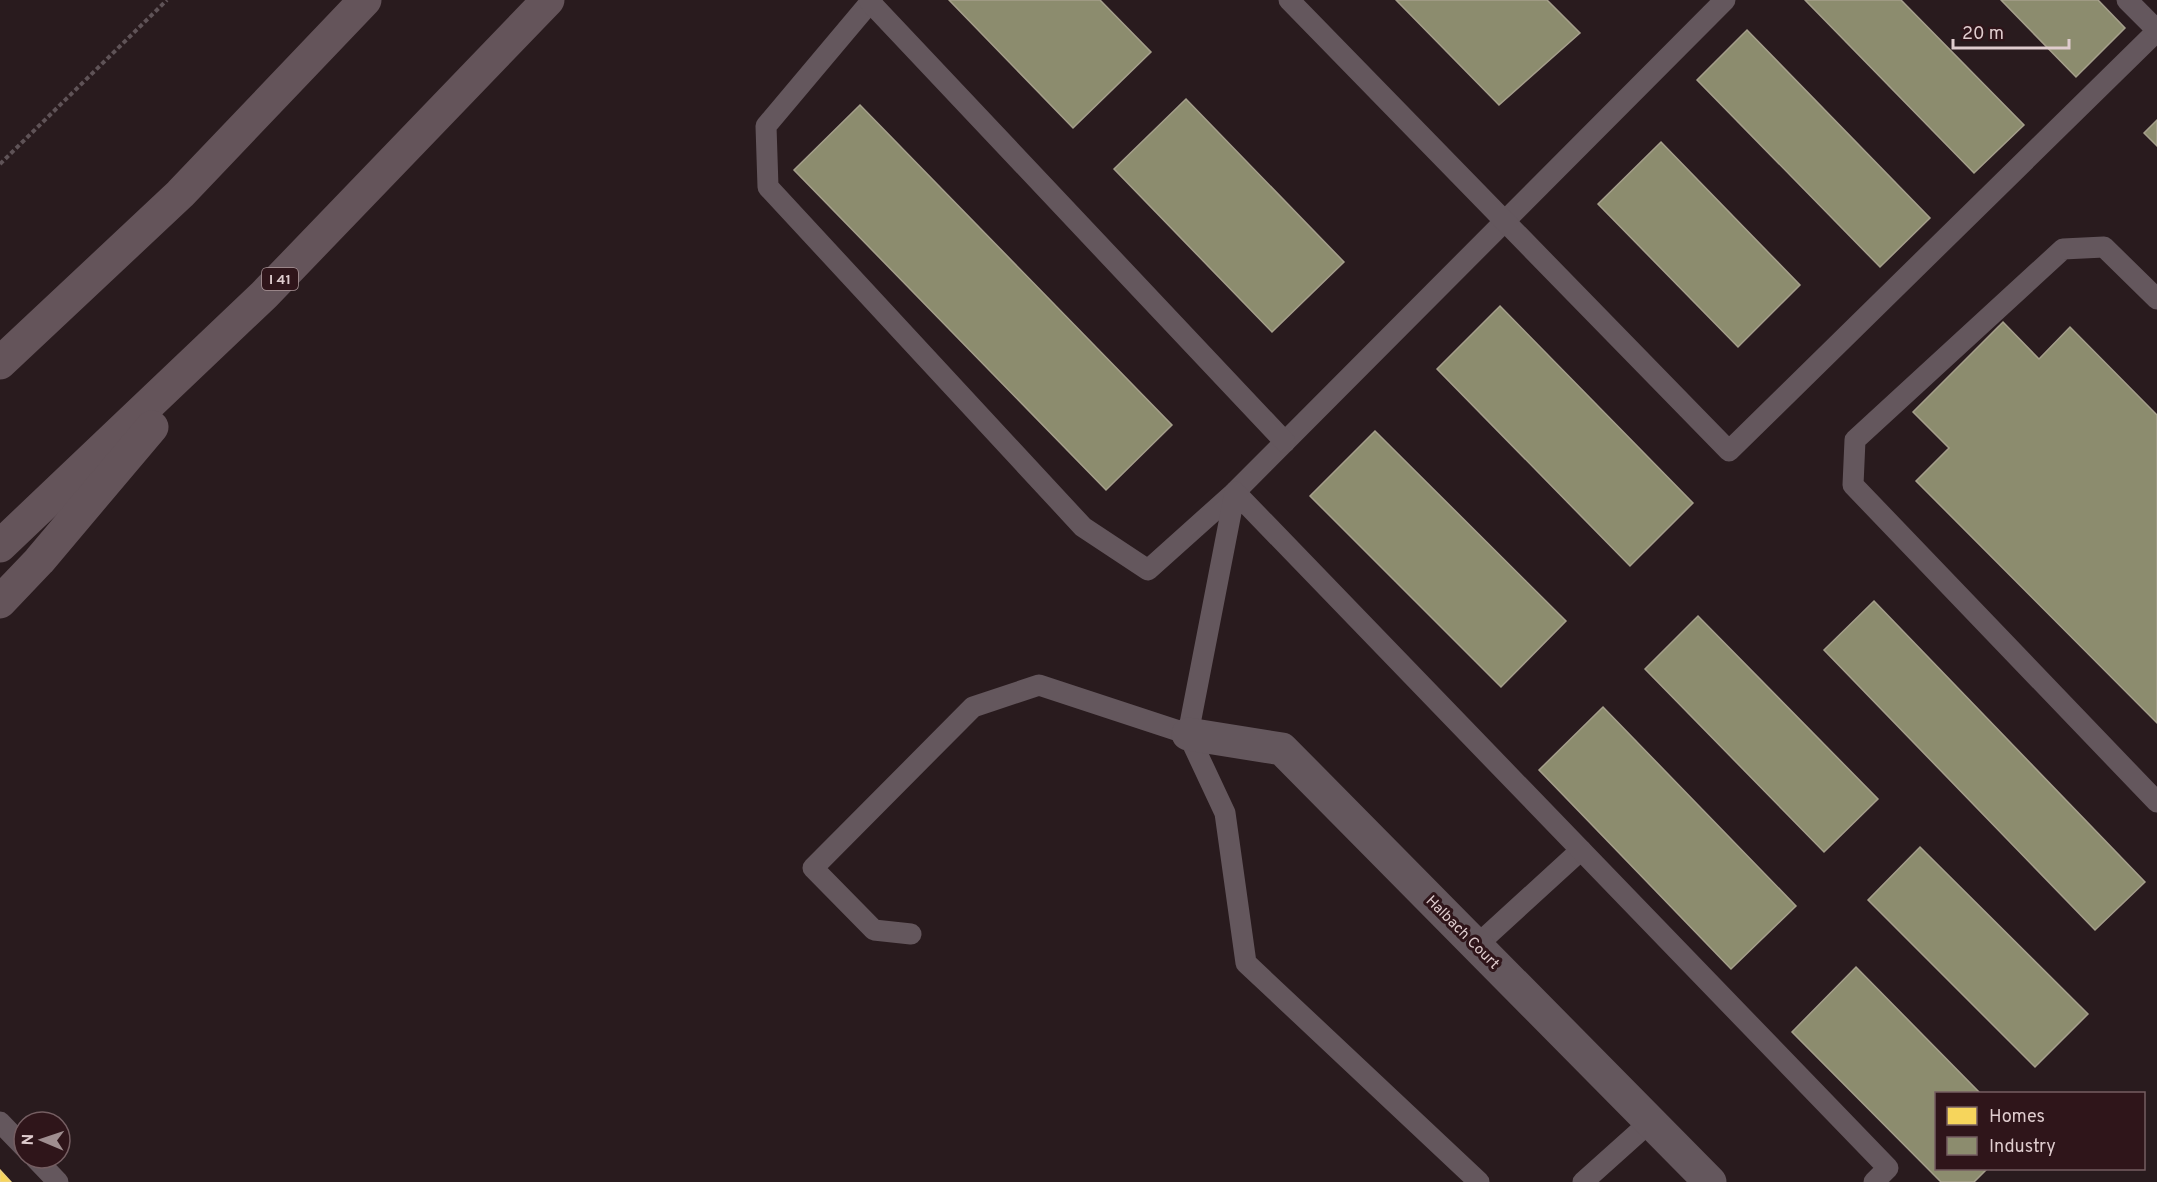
<svg xmlns="http://www.w3.org/2000/svg" width="2157" height="1182" font-family="Overpass,sans-serif">
<style>
.homes{fill:#f6d55c;stroke:#efd27e;stroke-width:1.5}
.industry{fill:#8c8c6e;stroke:#a59f8b;stroke-width:1.5}
.lines{fill:none;stroke-linecap:round;stroke-linejoin:round}
.path{stroke:#5f5357;stroke-width:4;stroke-dasharray:4.5 3;stroke-linecap:butt}
.lane{stroke:#64575d;stroke-width:21}
.street{stroke:#64575d;stroke-width:33}
.highway{stroke:#64545a;stroke-width:33}
.labels{text-anchor:middle;stroke-width:6;stroke-linejoin:round;paint-order:stroke}
.shield{fill:#2f151a;stroke:#aa9598;stroke-width:1.5}
.shield-label{font-size:14px;font-weight:bold;fill:#dfccce}
.street-label{font-size:15px;fill:#dfccce;stroke:#2f151a}
</style>
<rect width="100%" height="100%" fill="#291b1e"/>
<!-- homes -->
<polygon class="homes" points="0,1170 11,1182 0,1182"/>
<!-- industry -->
<g class="industry">
<polygon points="949,0 1100,0 1151,52 1073,128"/>
<polygon points="1396,0 1547,0 1580,33 1499,105"/>
<polygon points="1805,0 1901,0 2024,125 1974,173"/>
<polygon points="2001,0 2098,0 2125,28 2076,77"/>
<polygon points="1747,30 1930,218 1880,267 1697,80"/>
<polygon points="1186,99 1344,262 1272,332 1114,169"/>
<polygon points="860,105 1172,425 1106,490 794,170"/>
<polygon points="2157,120 2157,146 2144,133"/>
<polygon points="1661,142 1800,285 1738,347 1598,204"/>
<polygon points="1500,306 1693,503 1630,566 1437,369"/>
<polygon points="2003,322 2039,359 2070,327 2157,415 2157,723 1916,481 1949,448 1913,412"/>
<polygon points="1375,431 1566,621 1501,687 1310,496"/>
<polygon points="1874,601 2145,882 2095,930 1824,650"/>
<polygon points="1698,616 1878,799 1824,852 1645,669"/>
<polygon points="1603,707 1796,906 1731,969 1539,770"/>
<polygon points="1920,847 2088,1014 2035,1067 1868,900"/>
<polygon points="1856,967 1981,1094 1936,1094 1936,1168 1988,1168 1974,1182 1941,1182 1792,1032"/>
</g>
<g class="lines">
<!-- path -->
<polyline class="path" points="0,164 167,0"/>
<!-- lane -->
<g class="lane">
<polyline points="872,0 766,126 768,187 1083,527 1148,570 1235,492 1725,0"/>
<polyline points="1289,0 1729,451 2157,31"/>
<polyline points="2127,0 2157,30"/>
<polyline points="870,2 1285,442"/>
<polyline points="2157,299 2104,247 2063,249 1855,440 1853,485 2157,802"/>
<polyline points="911,934 874,930 813,868 973,707 1039,685 1188,734"/>
<polyline points="1476,946 1581,850"/>
<polyline points="0,1122 24,1147"/>
<polyline points="35,1158 58,1182"/>
<polyline points="1479,1182 1246,963 1225,813 1188,734 1235,492 1888,1168 1874,1182"/>
<polyline points="1583,1182 1650,1122"/>
</g>
<!-- street -->
<polyline class="street" points="1188,734 1282,749 1710,1182"/>
<!-- highway -->
<g class="highway">
<polyline points="0,363 180,194 365,0"/>
<polyline points="0,546 264,295 548,0"/>
<polyline points="0,602 39,561 152,427"/>
</g>
</g>
<g class="labels">
<!-- shield labels -->
<rect class="shield" x="262" y="268" width="36" height="22" rx="4.5"/>
<g class="shield-label">
<text x="280" y="284">I 41</text>
</g>
<!-- street labels -->
<g class="street-label">
<text transform="translate(1463 932) rotate(45)" y="5">Halbach Court</text>
</g>
</g>
<!-- legend -->
<rect x="1935" y="1092" width="210" height="78" fill="#2f151a" stroke="#755e62" stroke-width="1.5"/>
<rect x="1947" y="1107" width="30" height="18" fill="#f6d55c" stroke="#755e62" stroke-width="1.5"/>
<text x="1989" y="1122" font-size="18" fill="#dfccce">Homes</text>
<rect x="1947" y="1137" width="30" height="18" fill="#8c8c6e" stroke="#755e62" stroke-width="1.5"/>
<text x="1989" y="1152" font-size="18" fill="#dfccce">Industry</text>
<!-- north arrow -->
<g transform="translate(42 1140) rotate(272)"><circle r="28" fill="#2f151a" stroke="#755e62" stroke-width="1.5"/>
<path d="M0-4.5L10 22L0 15L-10 22Z" fill="#9f8e90"/>
<text y="-9" font-size="16" font-weight="bold" text-anchor="middle" fill="#dfccce">N</text>
</g>
<!-- scale -->
<path d="M1953 39v9h116v-9" fill="none" stroke="#dfccce" stroke-width="3"/>
<text x="1962" y="39" font-size="18" fill="#dfccce" stroke="#2f151a" stroke-width="4.5" paint-order="stroke">20 m</text>
</svg>
